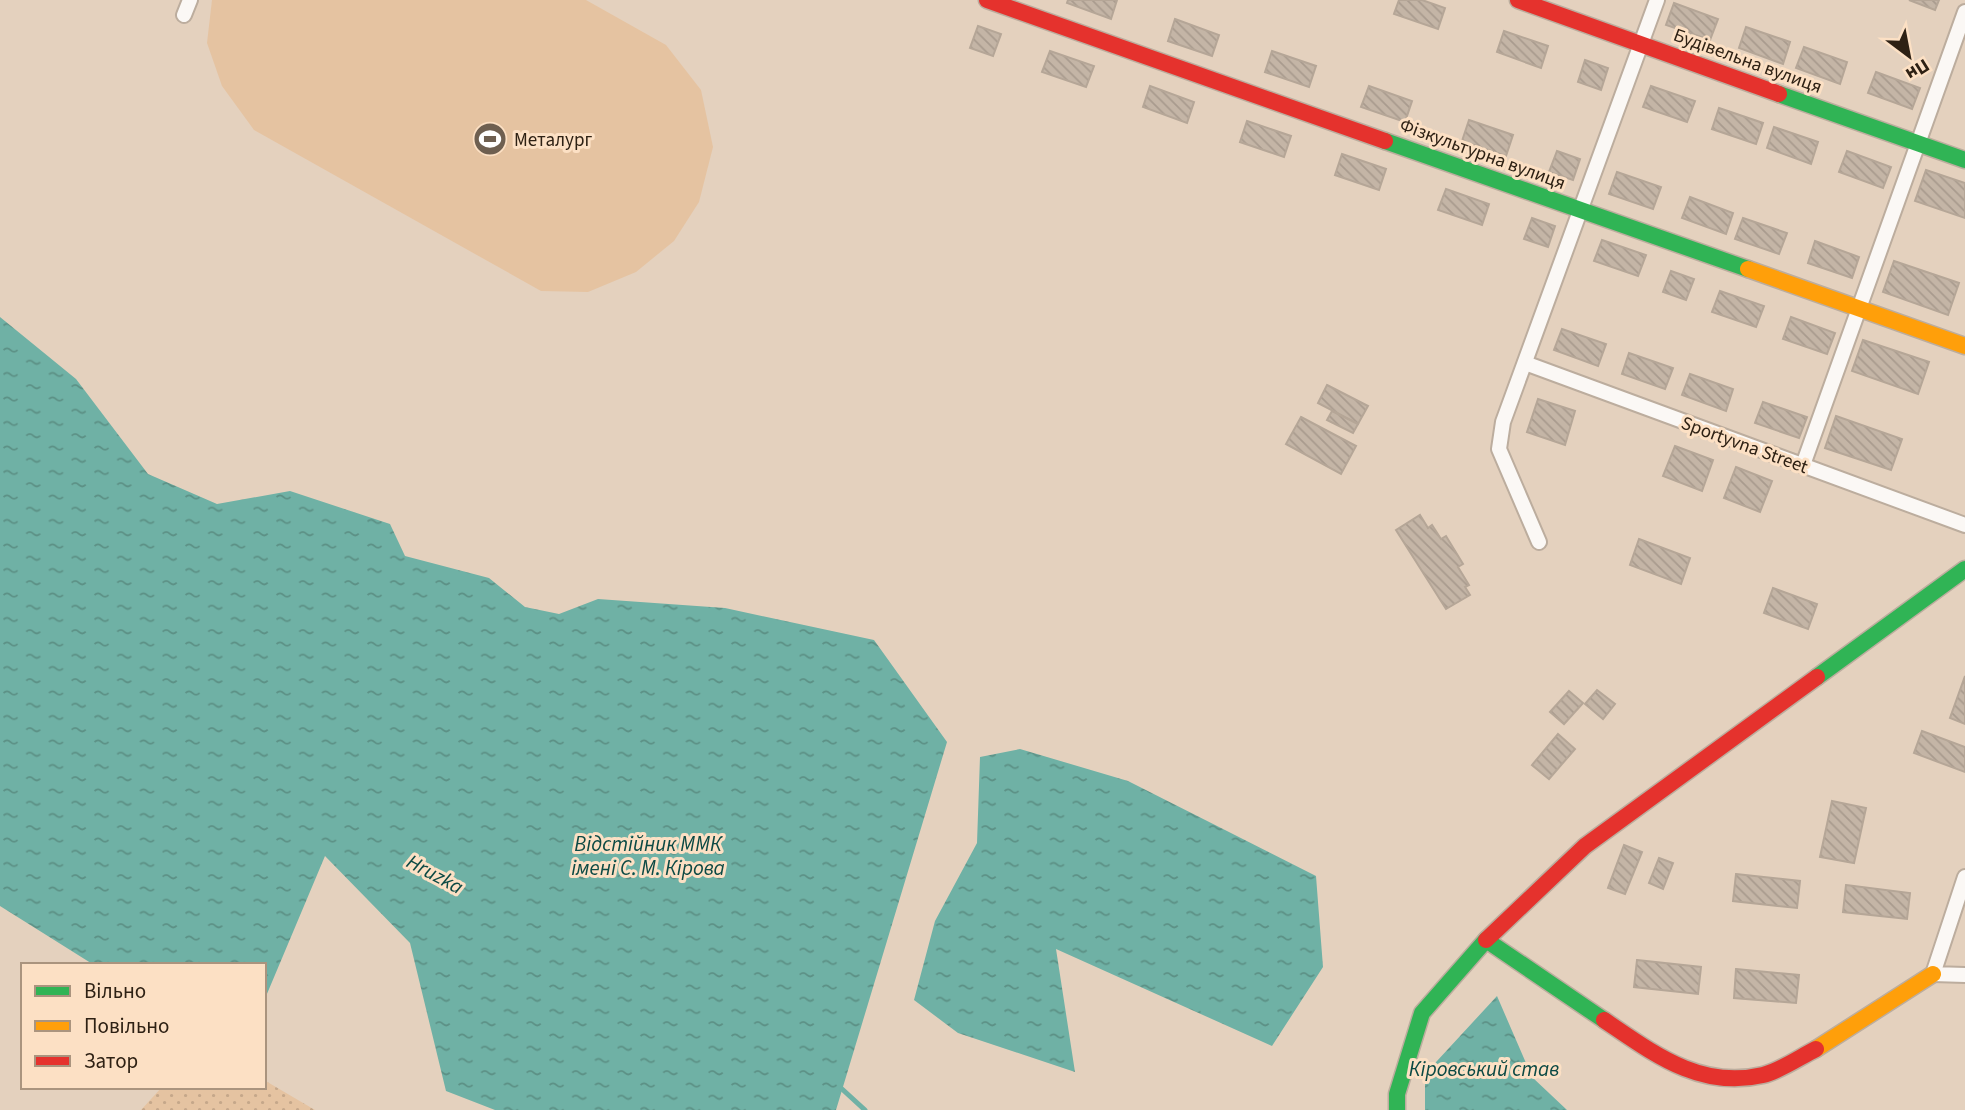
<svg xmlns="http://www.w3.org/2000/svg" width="1965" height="1110" font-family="'Source Sans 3',sans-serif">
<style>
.green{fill:url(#green-dots)}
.pitch{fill:#e5c3a1}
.water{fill:url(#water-ripples)}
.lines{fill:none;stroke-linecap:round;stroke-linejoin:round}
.stream{stroke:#6fb1a5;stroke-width:5}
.building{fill:url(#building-back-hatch);stroke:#b5a697;stroke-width:2}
.street-casing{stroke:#bcad9e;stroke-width:18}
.fast-casing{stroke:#bcad9e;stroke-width:19}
.slow-casing{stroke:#bcad9e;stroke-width:19}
.jam-casing{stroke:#bcad9e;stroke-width:19}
.street{stroke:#fbf8f5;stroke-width:14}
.fast{stroke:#30b455;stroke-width:16}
.slow{stroke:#ff9f0a;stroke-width:16}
.jam{stroke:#e5322d;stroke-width:16}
.labels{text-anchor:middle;stroke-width:6;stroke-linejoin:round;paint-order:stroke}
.street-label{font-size:19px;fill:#2e2114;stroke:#fce0c4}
.poi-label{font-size:19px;fill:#2e2114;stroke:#fce0c4;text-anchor:start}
.water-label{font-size:21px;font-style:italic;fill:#0c4944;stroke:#fce0c4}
</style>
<defs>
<pattern id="green-dots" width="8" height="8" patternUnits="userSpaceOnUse" patternTransform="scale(1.75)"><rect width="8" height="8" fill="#e5c3a1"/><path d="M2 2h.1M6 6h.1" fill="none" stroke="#c5a78a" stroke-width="1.8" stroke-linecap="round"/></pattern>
<pattern id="water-ripples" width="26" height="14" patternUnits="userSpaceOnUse" patternTransform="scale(1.75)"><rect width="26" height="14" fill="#6fb1a5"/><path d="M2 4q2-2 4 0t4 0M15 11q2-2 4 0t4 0" fill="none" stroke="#5c9085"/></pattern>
<pattern id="building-back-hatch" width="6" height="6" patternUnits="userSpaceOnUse" patternTransform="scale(1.75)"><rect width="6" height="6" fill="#c4b5a6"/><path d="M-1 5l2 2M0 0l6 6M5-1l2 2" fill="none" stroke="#a99b8e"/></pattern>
</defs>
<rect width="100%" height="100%" fill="#e4d1be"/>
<!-- green -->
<polygon class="green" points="264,1080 315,1110 141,1110 162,1087 264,1087"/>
<!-- pitch -->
<polygon class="pitch" points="212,0 586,0 666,45 701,90 713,147 699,202 674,241 636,272 588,292 541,291 254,130 222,86 207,43"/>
<!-- water -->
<g class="water">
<polygon points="0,317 76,379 148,474 217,504 290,491 390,524 405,556 489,578 525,607 559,614 598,599 725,608 874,640 947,742 836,1110 495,1110 446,1091 410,943 325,856 264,1001 264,965 94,965 0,906"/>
<polygon points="1020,749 1128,781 1316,876 1323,967 1272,1046 1056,949 1075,1072 958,1033 914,1000 935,921 977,843 980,757"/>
<polygon points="1497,996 1532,1077 1567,1110 1425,1110 1425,1074"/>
</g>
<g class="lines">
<!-- stream -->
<polyline class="stream" points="842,1089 865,1110"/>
</g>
<!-- building -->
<g class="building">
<polygon points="1068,0 1117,0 1111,19 1067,3"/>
<polygon points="1399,0 1422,0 1445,8 1438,29 1394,14"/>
<polygon points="1909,0 1939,0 1935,10"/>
<polygon points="1674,3 1718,19 1710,40 1666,25"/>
<polygon points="1175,19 1219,35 1212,56 1168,41"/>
<polygon points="978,26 1001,34 993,56 970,48"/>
<polygon points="1746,27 1790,42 1783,64 1739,48"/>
<polygon points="1504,31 1548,46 1541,68 1497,52"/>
<polygon points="1804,47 1847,62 1840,84 1796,68"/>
<polygon points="1050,51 1094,66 1086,87 1042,72"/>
<polygon points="1272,51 1316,66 1309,87 1265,72"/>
<polygon points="1585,60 1608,68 1601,90 1578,82"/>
<polygon points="1876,72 1920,88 1912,109 1868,93"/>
<polygon points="1150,86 1194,102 1187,123 1143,107"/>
<polygon points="1369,86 1412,101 1405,122 1361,107"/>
<polygon points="1651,86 1695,101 1687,122 1643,107"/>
<polygon points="1719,108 1763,123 1756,144 1712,129"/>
<polygon points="1469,120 1513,135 1506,156 1462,141"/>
<polygon points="1247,121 1291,136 1284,157 1240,142"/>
<polygon points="1774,127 1818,142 1811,164 1767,148"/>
<polygon points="1557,151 1580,159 1573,180 1549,172"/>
<polygon points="1847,151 1891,167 1883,188 1839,172"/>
<polygon points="1342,154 1386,169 1379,190 1335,175"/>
<polygon points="1926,170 1965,183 1965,218 1915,201"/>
<polygon points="1617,172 1661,187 1653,209 1609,194"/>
<polygon points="1446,189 1489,204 1482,225 1438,210"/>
<polygon points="1690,197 1733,213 1726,234 1682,218"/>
<polygon points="1532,218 1555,226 1548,247 1524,239"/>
<polygon points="1743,218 1787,233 1779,254 1735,239"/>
<polygon points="1602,240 1646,255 1638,276 1594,261"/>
<polygon points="1815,241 1859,257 1852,278 1808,263"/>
<polygon points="1894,261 1959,283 1948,315 1883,292"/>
<polygon points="1671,271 1694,279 1686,300 1663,292"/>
<polygon points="1720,291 1764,306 1756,327 1712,312"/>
<polygon points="1791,317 1835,333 1827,354 1783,339"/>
<polygon points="1562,329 1606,344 1598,366 1554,350"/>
<polygon points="1863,340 1929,362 1918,394 1852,371"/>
<polygon points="1629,353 1673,368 1665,389 1622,374"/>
<polygon points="1690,374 1733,389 1726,411 1682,395"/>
<polygon points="1327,385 1368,406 1358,424 1318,403"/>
<polygon points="1538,399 1575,411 1565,445 1527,432"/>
<polygon points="1763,402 1807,417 1799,438 1755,423"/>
<polygon points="1332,411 1358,424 1353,433 1327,420"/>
<polygon points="1836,416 1902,439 1891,470 1825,448"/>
<polygon points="1301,417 1356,446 1341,474 1286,444"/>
<polygon points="1675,446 1713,460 1702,491 1663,476"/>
<polygon points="1736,467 1772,481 1760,512 1724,498"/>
<polygon points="1420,515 1428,528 1432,525 1441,539 1446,536 1463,564 1458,567 1469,585 1465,587 1470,595 1446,609 1396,530"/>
<polygon points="1639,539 1690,558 1681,584 1630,565"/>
<polygon points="1773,588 1817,604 1808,629 1764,613"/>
<polygon points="1965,676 1965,724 1950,718"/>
<polygon points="1597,690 1615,704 1603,719 1585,704"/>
<polygon points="1569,691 1583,703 1564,724 1550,712"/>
<polygon points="1922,731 1965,747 1965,772 1914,753"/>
<polygon points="1558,734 1575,749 1549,779 1532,765"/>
<polygon points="1832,801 1866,808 1854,863 1820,857"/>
<polygon points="1624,845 1642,852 1625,894 1608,888"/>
<polygon points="1659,858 1673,863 1663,889 1649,883"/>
<polygon points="1736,874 1800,881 1797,908 1733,901"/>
<polygon points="1846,885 1910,893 1907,919 1843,912"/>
<polygon points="1637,960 1701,967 1698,994 1634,987"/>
<polygon points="1736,969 1799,975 1796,1003 1734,998"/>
</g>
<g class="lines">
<defs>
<g id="street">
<polyline points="184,15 190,0"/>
<polyline points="1525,363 1965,525"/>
<polyline points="1803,465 1965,12"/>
<polyline points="1539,542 1499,449 1503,422 1657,0"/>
<polyline points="1965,877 1933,974 1965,975"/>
</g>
<g id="fast">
<polyline points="1779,94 1965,160"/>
<polyline points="1385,141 1748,269"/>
<polyline points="1817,677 1965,569"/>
<polyline points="1397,1110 1397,1094 1422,1013 1486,940 1604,1020"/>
</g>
<g id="slow">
<polyline points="1748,269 1965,346"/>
<polyline points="1816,1049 1933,974"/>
</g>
<g id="jam">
<polyline points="987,0 1385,141"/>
<polyline points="1518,0 1779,94"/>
<polyline points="1486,940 1585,846 1817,677"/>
<path d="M1604,1020C1653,1053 1700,1090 1763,1075C1780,1071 1800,1057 1816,1049"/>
</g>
</defs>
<!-- street casing -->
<use href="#street" class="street-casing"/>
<!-- fast casing -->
<use href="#fast" class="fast-casing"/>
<!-- slow casing -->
<use href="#slow" class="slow-casing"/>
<!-- jam casing -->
<use href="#jam" class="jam-casing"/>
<!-- street -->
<use href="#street" class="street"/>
<!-- fast -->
<use href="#fast" class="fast"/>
<!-- slow -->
<use href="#slow" class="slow"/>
<!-- jam -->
<use href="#jam" class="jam"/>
</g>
<!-- icons -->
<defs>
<symbol id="stadium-disc" viewBox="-11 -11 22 22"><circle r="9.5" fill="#6e5f50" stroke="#fce0c4"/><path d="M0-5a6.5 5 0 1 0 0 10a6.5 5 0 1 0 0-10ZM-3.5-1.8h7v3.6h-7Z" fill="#fff"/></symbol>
</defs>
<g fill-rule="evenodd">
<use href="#stadium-disc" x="471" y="120" width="38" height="38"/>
</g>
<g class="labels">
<!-- street labels -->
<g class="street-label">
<text transform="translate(1748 60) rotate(20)" y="7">Будівельна вулиця</text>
<text transform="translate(1483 153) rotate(20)" y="7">Фiзкультурна вулиця</text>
<text transform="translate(1745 444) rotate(20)" y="7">Sportyvna Street</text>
</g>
<!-- poi labels -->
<g class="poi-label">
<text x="514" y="146">Металург</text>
</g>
<!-- water labels -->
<g class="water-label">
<text x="648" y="851">Відстійник ММК<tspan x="648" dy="24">імені С. М. Кірова</tspan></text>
<text transform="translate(435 874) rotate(28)" y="7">Hruzka</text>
<text x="1484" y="1076">Кіровський став</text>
</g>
</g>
<!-- legend -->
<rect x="21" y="963" width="245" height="126" fill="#fce0c4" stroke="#aa947e" stroke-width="2"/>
<rect x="35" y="986" width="35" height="10" fill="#30b455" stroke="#aa947e" stroke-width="2"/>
<text x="84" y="998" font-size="21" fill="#2e2114">Вільно</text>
<rect x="35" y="1021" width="35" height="10" fill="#ff9f0a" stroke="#aa947e" stroke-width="2"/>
<text x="84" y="1033" font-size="21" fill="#2e2114">Повільно</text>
<rect x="35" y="1056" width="35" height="10" fill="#e5322d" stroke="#aa947e" stroke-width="2"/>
<text x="84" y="1068" font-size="21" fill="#2e2114">Затор</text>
<!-- north arrow -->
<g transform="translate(1909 56) rotate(148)" stroke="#fce0c4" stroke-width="5" paint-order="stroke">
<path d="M0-5L12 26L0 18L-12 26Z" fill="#2e2114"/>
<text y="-10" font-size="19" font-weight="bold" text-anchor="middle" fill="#2e2114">Пн</text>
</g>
</svg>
